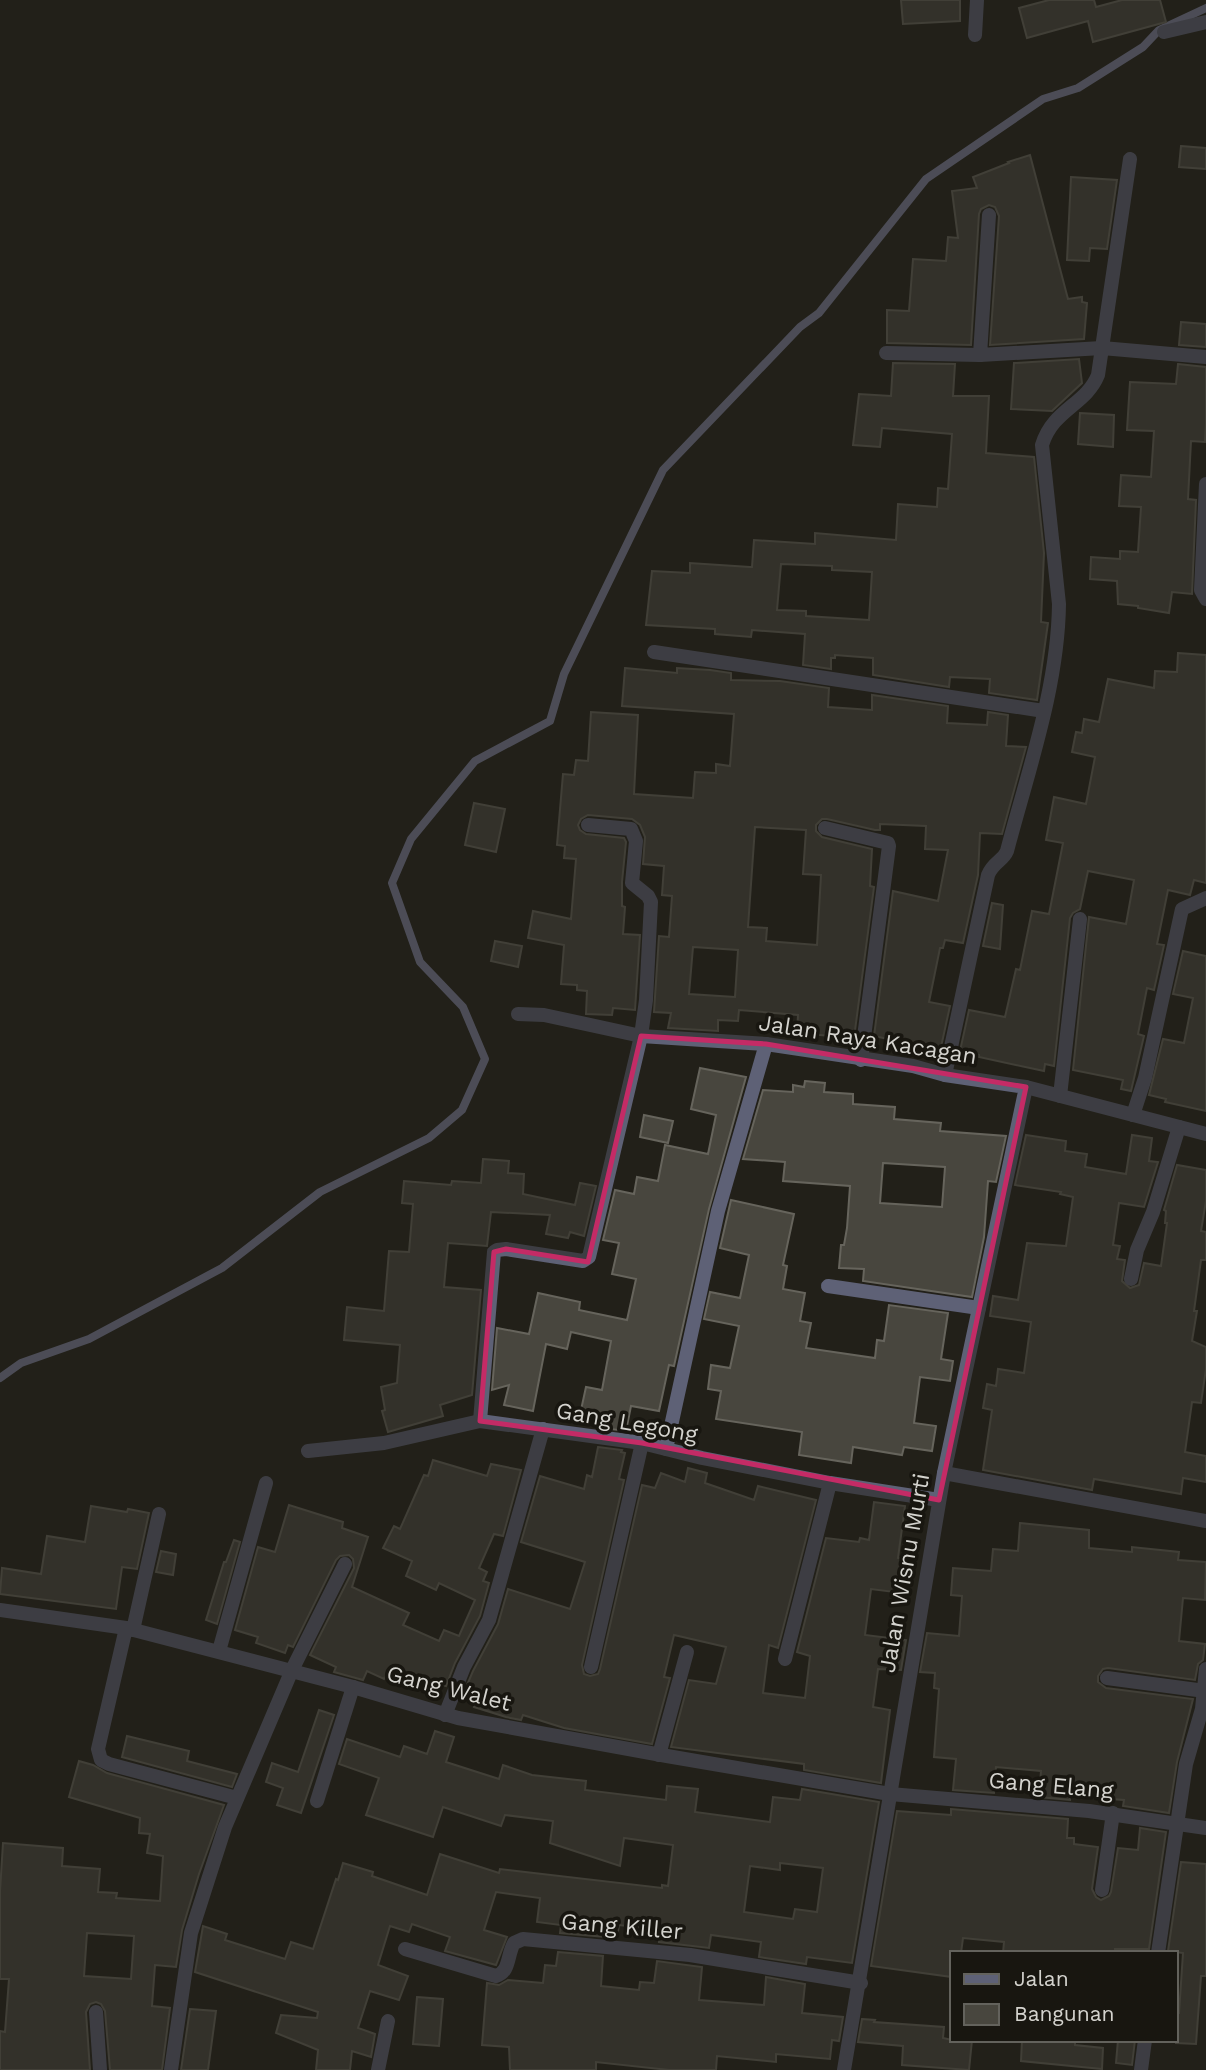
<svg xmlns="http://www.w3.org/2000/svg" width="1206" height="2070" font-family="'Work Sans',sans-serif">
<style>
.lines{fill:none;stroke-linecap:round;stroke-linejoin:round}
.stream{stroke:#7f82a1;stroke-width:8}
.building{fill:#48463e;stroke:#66645c;stroke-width:2;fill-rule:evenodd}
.minor{stroke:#5e6176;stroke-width:14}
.marked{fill:none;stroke:#c42b66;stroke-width:5;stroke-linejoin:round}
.labels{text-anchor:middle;stroke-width:7;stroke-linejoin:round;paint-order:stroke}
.street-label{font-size:23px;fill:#d4d3ce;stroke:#181610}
</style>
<rect width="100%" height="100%" fill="#222019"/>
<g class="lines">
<!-- stream -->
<polyline class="stream" points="0,1378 21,1363 89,1339 222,1268 320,1192 429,1138 462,1110 485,1059 463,1007 420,962 392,883 411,839 475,761 550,721 564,674 663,470 800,327 819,313 926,179 1043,99 1078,88 1143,47 1159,30 1206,8"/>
</g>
<!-- building -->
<g class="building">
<polygon points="901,0 960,0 960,21 903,24"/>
<polygon points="1049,0 1094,0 1096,7 1122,0 1160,0 1166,22 1093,42 1088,21 1027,38 1019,8"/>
<polygon points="1181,146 1206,148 1206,169 1179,167"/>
<polygon points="1030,155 1068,299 1082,297 1082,302 1087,303 1084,339 990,345 999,216 995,207 989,205 981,209 979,214 971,345 887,343 887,310 909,311 913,259 946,261 948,237 958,238 952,191 977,188 973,177 1009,163 1008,162"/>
<polygon points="1071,177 1117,180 1107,249 1090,248 1089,261 1067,260"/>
<polygon points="1181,322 1206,324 1206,347 1179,345"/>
<polygon points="1079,359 1082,383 1052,411 1011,409 1014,363"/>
<path d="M893,363L955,364L953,396H989L986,453L1034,457L1044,553L1041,622L1048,623L1037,700L989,693L990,679L950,677L949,687L873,675V658L835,655V658H831V669L803,665L805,634L752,630L751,637L715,634V629L646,625L652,571L690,573V563L750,567H752L754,540L815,544V533L896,540L898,504L937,507L938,488L948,489L952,434L882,428L880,447L853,445L859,394L891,396ZM781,564L832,566V570L872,572L869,620L806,616V611L777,610Z"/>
<polygon points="1178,364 1206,367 1206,424 1205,442 1191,441 1188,499 1196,500 1192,594 1172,592 1169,613 1138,608 1138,606 1118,604 1117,581 1090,579 1091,557 1120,559 1120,551 1138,552 1141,507 1119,506 1121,475 1151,477 1154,431 1127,430 1130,382 1176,384"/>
<polygon points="1080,413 1114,415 1113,447 1078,444"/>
<polygon points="1178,653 1206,655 1206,883 1194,880 1190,895 1168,890 1157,944 1164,945 1154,990 1147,988 1138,1034 1144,1036 1131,1091 1121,1089 1123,1080 1073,1070 1089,917 1126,924 1134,880 1088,871 1080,909 1073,913 1070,918 1054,1066 1045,1064 1044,1071 979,1057 979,1055 960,1051 969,1010 1005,1017 1016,969 1020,970 1032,911 1049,914 1063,843 1046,840 1054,797 1086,804 1095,757 1072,752 1076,732 1082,733 1084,719 1099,722 1108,679 1154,688 1155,671 1177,672"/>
<path d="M625,668L677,673V668L710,670L731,673V680L780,681L829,688L828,707L872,710V695L948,706L947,723L987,725L988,712L1008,715L1006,746L1026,747L1002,834L980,833L978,875L963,943L945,940L943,948H940L929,1002L950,1006L941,1047L921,1043L920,1046L874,1036L893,891L938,901L948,850L925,849L926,826L880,824V830H875L827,819H822L816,825V831L822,837L872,849L870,886L874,887L854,1038L797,1033L798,1015L739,1010L738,1021L718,1020V1031L668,1028L671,1013L654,1012L659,936L669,937L672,896L662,895L664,866L643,864L645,837L640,825L632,819L588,815L581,819L578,825L580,830L586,834L624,838L626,842L622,882V906L625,907L623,934L640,935L635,1010L613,1008L612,1015L586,1014L587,991L577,990V985L561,984L564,945L528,938L533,911L571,919L576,859L564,858L565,846L557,845L563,774L574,775L576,760L588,761L591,712L638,715L634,794L693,798L695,772L716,773V764L730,766L734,714L622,706ZM755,827L806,830L803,874L821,875L817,945L766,941L767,928L748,927ZM693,947L738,950L735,997L689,994Z"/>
<polygon points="474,803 505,809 496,852 465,845"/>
<polygon points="992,903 1003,905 1000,949 983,946"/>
<polygon points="495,941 522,946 518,967 491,961"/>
<polygon points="1183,951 1206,956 1206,1111 1165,1102 1166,1099 1149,1095 1163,1039 1184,1043 1193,998 1173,994"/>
<polygon points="700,1068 746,1077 709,1209 674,1366 669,1365 659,1411 631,1406 626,1431 602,1428 605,1415 581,1410 586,1387 602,1390 611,1341 571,1332 567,1349 546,1344 533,1411 504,1405 509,1385 492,1390 497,1328 529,1334 538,1293 580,1302 579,1310 627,1320 636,1279 612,1274 619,1243 603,1240 615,1190 634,1194 637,1177 658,1181 665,1145 708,1154 716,1115 691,1109"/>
<path d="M805,1081L825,1083L824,1092L853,1094V1104L895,1107L894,1119L941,1123L940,1131L1006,1136L996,1182L988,1181L984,1237L972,1297L863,1281L864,1269L839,1268L841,1245H844L847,1228L850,1186L783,1181L785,1162L743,1159L763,1090L793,1092V1085L804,1087ZM883,1163L945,1167L942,1207L880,1203Z"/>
<polygon points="644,1115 673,1121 668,1143 640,1137"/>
<polygon points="1026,1135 1066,1141 1065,1151 1087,1154 1085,1167 1126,1174 1132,1135 1152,1138 1149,1161 1158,1162 1144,1207 1119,1203 1113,1245 1120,1246 1117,1259 1125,1260 1122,1281 1130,1288 1139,1285 1144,1263 1161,1266 1167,1223 1165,1223 1166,1211 1164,1210 1177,1165 1206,1170 1206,1201 1201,1231 1206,1232 1206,1260 1201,1260 1194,1311 1197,1311 1192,1341 1206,1347 1206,1369 1201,1403 1192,1402 1185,1452 1206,1456 1206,1482 1183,1478 1181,1494 1094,1479 1092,1490 983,1470 992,1410 983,1408 987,1384 996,1386 998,1369 1024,1373 1031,1322 990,1316 993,1296 1018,1300 1027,1243 1066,1246 1073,1197 1060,1194 1061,1192 1015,1185"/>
<polygon points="483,1159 509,1161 508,1173 524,1174 523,1194 575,1205 580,1183 596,1186 584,1236 570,1232 568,1238 546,1234 550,1215 491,1212 487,1246 448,1243 444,1287 481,1290 472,1395 440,1405 443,1416 388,1432 382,1411 385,1410 381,1387 397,1383 400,1345 344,1340 347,1307 384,1311 389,1251 409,1252 413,1204 402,1203 404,1181 451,1185 452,1181 481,1183"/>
<polygon points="731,1200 794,1214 783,1265 787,1266 783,1289 805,1293 800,1321 811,1323 806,1348 875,1358 877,1340 884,1341 889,1305 948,1313 941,1359 953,1361 950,1381 920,1377 914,1423 936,1426 932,1451 904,1447 902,1455 853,1447 851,1463 799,1455 802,1432 716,1419 721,1391 708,1389 711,1365 730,1368 739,1326 704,1319 710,1292 740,1298 749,1255 720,1248"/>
<polygon points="598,1447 622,1450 621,1452 625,1453 619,1479 624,1480 582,1665 584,1674 590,1676 598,1674 600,1669 642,1485 655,1488 661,1473 685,1482 688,1468 707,1473 705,1483 754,1500 758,1486 816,1500 778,1648 769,1645 763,1693 805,1698 810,1656 797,1652 826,1538 859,1542 860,1538 869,1540 874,1502 905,1506 898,1558 906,1559 902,1593 871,1589 865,1635 906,1640 901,1670 878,1669 873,1707 890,1710 881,1783 804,1770 804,1764 671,1747 689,1680 716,1684 726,1647 674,1635 664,1677 670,1678 652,1744 564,1728 523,1715 521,1720 506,1717 474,1707 477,1696 464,1692 473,1671 498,1624 508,1589 570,1609 585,1562 521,1542 540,1476 584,1489 587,1475 592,1477"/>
<polygon points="433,1460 487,1476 491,1464 521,1470 503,1536 494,1534 479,1568 487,1572 483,1581 489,1583 480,1616 455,1663 446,1686 430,1681 426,1689 387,1672 384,1679 367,1671 363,1680 334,1672 336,1667 310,1655 354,1568 353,1559 349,1555 340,1556 336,1560 293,1647 288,1645 285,1653 256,1643 258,1637 235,1630 258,1547 275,1552 289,1505 343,1522 342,1528 368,1537 352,1587 409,1613 403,1625 439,1641 444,1630 459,1636 475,1600 439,1583 436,1590 406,1576 412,1561 383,1548 394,1526 400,1529 424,1475 428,1476"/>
<polygon points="91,1506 127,1512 128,1509 149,1513 137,1569 122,1567 116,1609 0,1594 2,1568 41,1574 47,1536 85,1542"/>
<polygon points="1020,1523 1089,1530 1089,1548 1132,1552 1132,1547 1179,1552 1178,1560 1206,1562 1205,1600 1183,1598 1179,1641 1205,1644 1203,1660 1198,1664 1195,1680 1108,1668 1103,1669 1098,1676 1098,1682 1106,1688 1193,1699 1177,1762 1169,1813 1123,1806 1124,1800 1070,1796 1070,1800 1039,1797 1041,1771 996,1767 994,1793 953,1790 956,1759 934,1757 939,1689 934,1688 935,1673 920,1672 927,1633 959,1636 962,1596 951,1595 953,1568 991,1571 993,1549 1018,1551"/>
<polygon points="234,1540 240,1542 217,1624 206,1620 224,1562 226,1562"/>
<polygon points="161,1551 176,1554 173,1575 156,1572"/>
<polygon points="319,1710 334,1715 301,1813 277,1805 283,1788 266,1782 272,1763 298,1772"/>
<path d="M435,1731L454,1737L446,1762L499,1779L503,1765L532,1775L586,1781L585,1790L666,1800L667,1786L698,1789L695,1812L770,1822L773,1797L800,1800L802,1789L879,1802L852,1963L807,1957L806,1964L759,1957L761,1942L711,1935L709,1948L659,1942L660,1930L619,1925L617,1938L560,1933L561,1925L537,1922L540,1898L496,1892L484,1930L507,1937L496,1965L445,1951L450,1937L412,1924L409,1932L390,1926L378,1965L408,1976L399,2000L370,1991L358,2028L375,2034L371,2057L352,2051L350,2070H316L318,2050L276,2033L281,2015L317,2018L318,2012L195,1972L203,1926L227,1934L225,1940L285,1959L291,1942L313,1949L336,1879L338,1880L343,1863L373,1872L372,1876L427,1895L440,1854L499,1873L500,1869L662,1888V1885L668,1886L673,1845L624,1838L620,1866L550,1843L553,1821L505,1815L501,1826L443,1807L433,1837L366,1815L379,1778L339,1764L347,1739L400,1757L404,1746L427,1754ZM780,1863L823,1868L817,1912L795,1909L793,1919L744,1912L750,1866L780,1870Z"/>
<polygon points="127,1736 189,1751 187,1761 237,1774 232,1787 122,1757"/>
<path d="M79,1761L93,1765L107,1773L224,1805L199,1874L182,1930L176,1967L155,1965L152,2006L170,2008L162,2070H110L105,2011L101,2004L96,2002L90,2004L86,2012L90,2070H0V2031L5,2032L9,1979H0V1891L3,1843L63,1848L62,1866L100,1869L98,1892L117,1893L116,1898L160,1901L163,1856L147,1853L150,1834L139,1833L140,1818L69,1797ZM87,1933L134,1936L131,1979L84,1976Z"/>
<polygon points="951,1809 1068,1819 1067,1838 1074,1838 1074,1844 1098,1847 1092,1889 1096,1897 1101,1900 1109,1896 1111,1892 1118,1848 1138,1850 1140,1828 1166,1832 1149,1949 1115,1949 1115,1953 1003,1953 1004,1942 963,1938 961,1953 952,1953 952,1977 871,1966 897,1811 951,1815"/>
<polygon points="1181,1862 1206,1864 1206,1976 1201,1976 1196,2044 1176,2043 1176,2013 1179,2013 1183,1953 1168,1951"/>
<polygon points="558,1952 603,1956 601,1986 639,1990 640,1982 654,1983 657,1961 702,1967 699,2000 764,2005 766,1977 805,1984 802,2013 843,2017 839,2041 832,2040 830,2059 776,2054 776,2062 717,2056 716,2070 669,2070 596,2062 596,2070 510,2070 509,2047 482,2045 487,1983 499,1985 508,1980 543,1983 545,1965 556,1966"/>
<polygon points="417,1997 443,1999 439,2046 413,2044"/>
<polygon points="190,2009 216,2011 208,2070 181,2070"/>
<polygon points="862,2019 875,2020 874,2022 944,2027 943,2038 952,2040 972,2040 969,2070 902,2065 903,2046 858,2042"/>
<polygon points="1022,2040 1075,2040 1075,2045 1103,2048 1102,2069 1021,2061"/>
<polygon points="1118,2040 1135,2040 1132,2065 1116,2063"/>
</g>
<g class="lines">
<!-- minor -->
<g class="minor">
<polyline points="1164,32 1206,22"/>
<polyline points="975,35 977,0"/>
<polyline points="989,215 980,355 1102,348 1206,357"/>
<polyline points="886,353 980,355"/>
<polyline points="1206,484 1201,590 1206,599"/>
<polyline points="654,652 1044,711"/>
<polyline points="825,828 888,843 889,846 861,1060"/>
<polyline points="518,1014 544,1015 641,1036 766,1044 913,1066 945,1075 1026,1087 1206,1134"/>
<path d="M945,1075L988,875C993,862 1003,861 1007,851C1028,771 1058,687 1059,604L1042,445C1053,409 1086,405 1098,375L1130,159"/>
<polyline points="1060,1096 1080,919"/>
<polyline points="1133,1115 1145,1078 1182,909 1206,898"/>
<polyline points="1131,1279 1137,1250 1153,1212 1179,1127"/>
<polyline points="828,1286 979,1308"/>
<polyline points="480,1421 494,1252 497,1250 506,1249 583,1261 589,1257 641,1036 646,1000 651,902 648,896 632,883 636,841 631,829 588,825"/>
<polyline points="666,1449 718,1211 766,1044"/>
<polyline points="308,1451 384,1443 480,1421 642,1443 702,1458 830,1483 939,1500"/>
<polyline points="944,1473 1206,1521"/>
<polyline points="0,1610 126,1628 353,1687 458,1718 667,1756 890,1794 1089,1811 1206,1828"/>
<polyline points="126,1628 98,1749 101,1760 109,1764 237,1798"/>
<polyline points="133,1630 159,1514"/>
<polyline points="219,1651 266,1483"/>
<polyline points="785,1659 830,1483"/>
<polyline points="591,1667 642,1443"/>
<polyline points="1107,1678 1205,1691"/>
<polyline points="445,1715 464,1667 489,1620 543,1429"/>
<polyline points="659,1755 687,1652"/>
<polyline points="317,1801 353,1687"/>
<polyline points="1102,1890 1113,1813"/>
<path d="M405,1949L496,1976C510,1972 507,1955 514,1943L523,1939L690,1955L861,1983"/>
<polyline points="1158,1953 1186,1764 1202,1709 1206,1669"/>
<polyline points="96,2012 100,2070"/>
<polyline points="171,2070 191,1933 225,1827 292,1670 345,1564"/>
<polyline points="378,2070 388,2021"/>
<polyline points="844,2070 944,1473 1026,1087"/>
<polyline points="1141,2070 1145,2040"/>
</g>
</g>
<!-- marked area -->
<path d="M0 0H1206V2070H0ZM641,1036L766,1044L1026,1087L939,1500L642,1443L480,1421L494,1252L506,1249L588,1262Z" fill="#222019" fill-opacity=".55" fill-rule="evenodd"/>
<path class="marked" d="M641,1036L766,1044L1026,1087L939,1500L642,1443L480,1421L494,1252L506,1249L588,1262Z"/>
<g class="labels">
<!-- street labels -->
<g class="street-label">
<text transform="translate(868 1039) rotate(9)" y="8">Jalan Raya Kacagan</text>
<text transform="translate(627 1422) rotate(10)" y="8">Gang Legong</text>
<text transform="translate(904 1573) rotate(-80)" y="8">Jalan Wisnu Murti</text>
<text transform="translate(449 1688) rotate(14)" y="8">Gang Walet</text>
<text transform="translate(1051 1785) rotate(5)" y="8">Gang Elang</text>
<text transform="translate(622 1926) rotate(5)" y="8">Gang Killer</text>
</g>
</g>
<!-- legend -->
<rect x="950" y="1951" width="228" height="91" fill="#181610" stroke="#63625c" stroke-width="2"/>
<rect x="964" y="1974" width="35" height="10" fill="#5e6176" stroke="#63625c" stroke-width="2"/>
<text x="1014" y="1986" font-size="21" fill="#d4d3ce">Jalan</text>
<rect x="964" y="2004" width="35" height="21" fill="#48463e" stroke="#63625c" stroke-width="2"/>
<text x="1014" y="2021" font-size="21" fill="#d4d3ce">Bangunan</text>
</svg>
